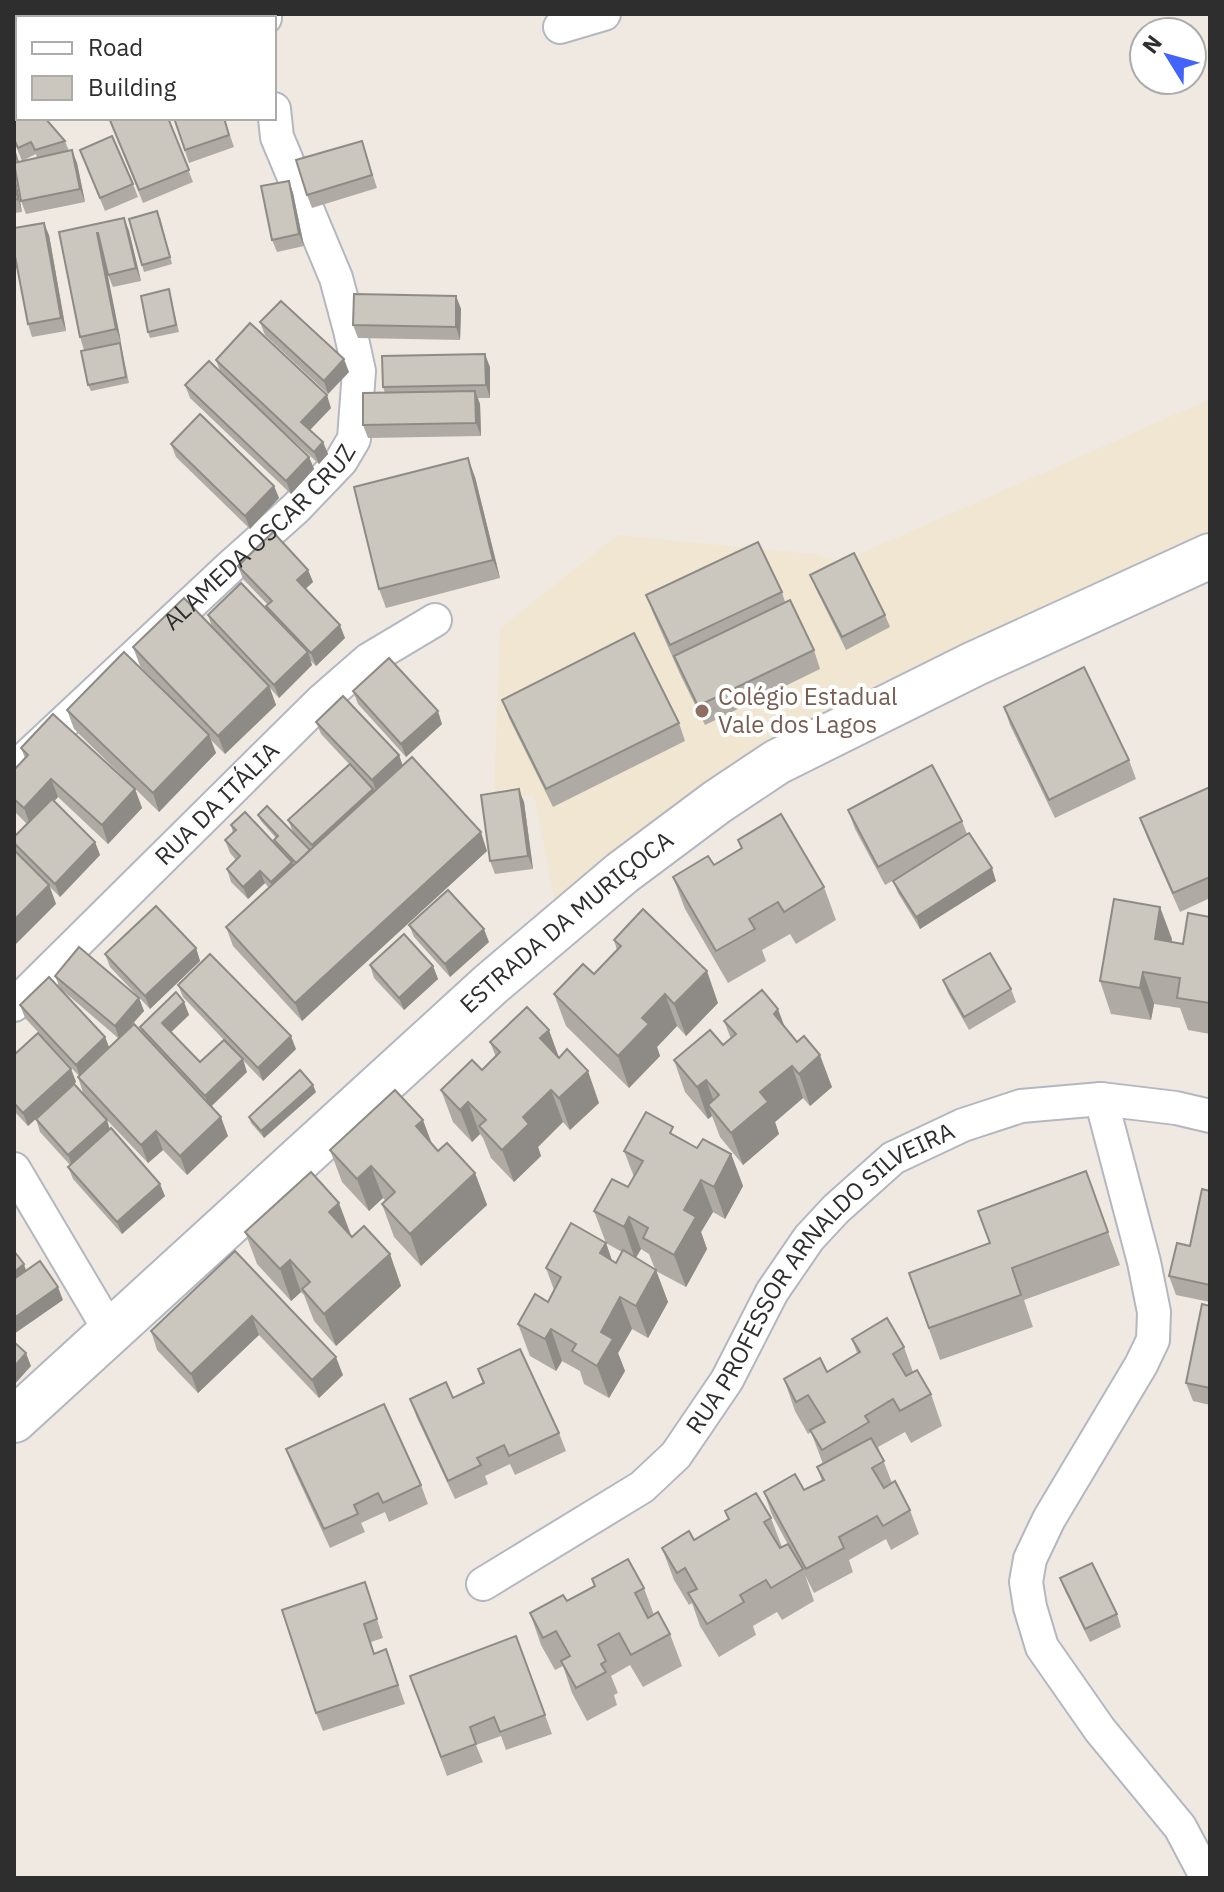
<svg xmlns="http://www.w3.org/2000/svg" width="1224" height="1892" font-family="'IBM Plex Sans',sans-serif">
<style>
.education{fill:#f0e6d1}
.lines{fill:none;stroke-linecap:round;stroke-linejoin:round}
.street-casing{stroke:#b4b7c1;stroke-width:36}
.secondary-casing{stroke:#b4b7c1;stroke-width:48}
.street{stroke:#fff;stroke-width:32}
.secondary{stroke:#fff;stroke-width:44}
.wall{fill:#afaba4;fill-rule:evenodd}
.shaded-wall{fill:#8e8b86}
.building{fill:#cbc7bf;stroke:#8e8b86;stroke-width:2}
.education-dot{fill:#8d6e63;stroke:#fff;stroke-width:3}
.labels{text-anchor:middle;stroke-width:8;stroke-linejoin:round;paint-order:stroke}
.street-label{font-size:24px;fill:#2e2e2e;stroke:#fff}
.education-label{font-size:24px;fill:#785e54;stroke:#fff;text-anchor:start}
</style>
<rect width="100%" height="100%" fill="#efe9e1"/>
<!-- education -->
<polygon class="education" points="1210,399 1210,546 555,902 534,795 494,798 500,628 618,535 814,554 842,562"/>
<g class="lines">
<defs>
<g id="street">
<polyline points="265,14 265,18"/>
<polyline points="560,27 604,14"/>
<path id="s1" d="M14,769L230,567L296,508L341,461L354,439L359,371L350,330L336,278L277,137L274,109"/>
<path id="s2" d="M14,1005L321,701L368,660L435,620"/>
<polyline points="1101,1099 1144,1262 1154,1312 1153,1340 1141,1365 1049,1519 1030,1559 1026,1582 1030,1607 1042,1647 1100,1730 1180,1827 1207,1878"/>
<polyline points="14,1169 110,1331"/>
<path id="s3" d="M483,1584L642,1487L676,1455L727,1380L772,1292L809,1238L836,1209L893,1158L963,1125L1021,1106L1101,1099L1176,1108L1210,1116"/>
</g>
<g id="secondary">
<path id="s4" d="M14,1420L491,984L622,873L717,802L777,762L974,664L1210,556"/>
</g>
</defs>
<!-- street casing -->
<use href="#street" class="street-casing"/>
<!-- secondary casing -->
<use href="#secondary" class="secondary-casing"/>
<!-- street -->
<use href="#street" class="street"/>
<!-- secondary -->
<use href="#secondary" class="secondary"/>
</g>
<!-- wall -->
<g class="wall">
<path d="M14,84L18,94V118L65,141L69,151L77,163L85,202L26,214L21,201L14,172V148L18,162L22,161L14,141ZM36,154L37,158L24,160Z"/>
<polygon points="109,118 168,118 193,182 143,203"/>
<polygon points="174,118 224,118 234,147 189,163"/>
<polygon points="362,141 377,188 312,208 307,195"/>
<polygon points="80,150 133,184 138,197 105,211"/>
<polygon points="14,175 22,212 14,213"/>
<polygon points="289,181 293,193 304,246 277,252 272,240"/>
<polygon points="160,217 172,264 144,272 142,265"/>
<polygon points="124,218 129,231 141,281 113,287 108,275 102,250 121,342 84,350 80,337 59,232"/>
<polygon points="49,235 66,331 32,337 28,324"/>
<polygon points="169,289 179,332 150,338 148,332"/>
<polygon points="456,296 461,309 460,340 358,338 353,325"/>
<polygon points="260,322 349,372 328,394 265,335"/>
<polygon points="122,350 129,383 91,391 88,385"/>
<polygon points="216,360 331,408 310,430 323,442 328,454 319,464 262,412 309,457 314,469 291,494 190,398 185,385 220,371"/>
<polygon points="490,367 490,398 478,398 480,404 481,436 368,438 363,425 385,393 383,387"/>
<polygon points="171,444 274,486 279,498 250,529 176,457"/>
<polygon points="475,477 500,578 386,608 379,589"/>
<polygon points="238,566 308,570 313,582 305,589 345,638 316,666 310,660 312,665 279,698 270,688 276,705 225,754 211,740 216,753 159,812 74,729 67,710 164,690 140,666 133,647 212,627 208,615 268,612 266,606 268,605 243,579"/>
<polygon points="810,575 885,615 890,627 846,650 815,587"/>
<polygon points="782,592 785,602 814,650 820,669 705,725 680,674 653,613 646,595"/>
<polygon points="353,691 442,724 406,757 358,704"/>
<polygon points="502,700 679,723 685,741 553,807 509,718"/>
<polygon points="1004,707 1129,760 1136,779 1055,818 1010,725"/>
<polygon points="316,722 399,755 403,766 487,851 302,1021 233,946 226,927 269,888 265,883 248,899 231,882 227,869 236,860 230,853 225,840 233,833 231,825 275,844 274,840 276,838 261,821 258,815 293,832 288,820 349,764 321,734"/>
<polygon points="21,748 135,789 142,808 108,844 58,797 54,801 95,842 100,855 60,897 50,887 56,904 15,851 14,848 14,837 27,824 14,811 14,770 25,758"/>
<polygon points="1210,787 1210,898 1180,912 1147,837 1140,818"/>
<polygon points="524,802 533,869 495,874 490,861"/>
<polygon points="848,810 962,821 967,834 996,881 920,929 898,893 893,881 894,880 885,885 855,829"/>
<polygon points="738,840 824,887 836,920 796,944 790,934 762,950 766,961 728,983 685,909 673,877 714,865 741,848"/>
<polygon points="1210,917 1210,1034 1188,1030 1180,1008 1154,1004 1151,1020 1111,1014 1100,981 1172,939 1171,942 1183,944"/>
<polygon points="409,925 489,942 450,977 414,937"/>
<polygon points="614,940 718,1003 686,1036 677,1026 657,1047 660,1056 629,1088 566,1026 554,994 594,974 617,950"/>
<polygon points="196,948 200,961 150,1009 110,967 105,954"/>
<polygon points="370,965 433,966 438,979 404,1010 374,978"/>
<path d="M55,976L139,998L144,1011L127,1030L141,1031L140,1027L184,1002L189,1015L171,1032L200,1062L247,1072L212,1106L228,1136L187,1175L163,1150L148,1163L84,1096L78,1077L79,1076L25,1018L20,1005L60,988ZM61,989L118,1038L109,1047L105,1037Z"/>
<polygon points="943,980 1011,989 1016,1002 969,1030 948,993"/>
<polygon points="178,985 296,1049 263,1081 183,997"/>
<polygon points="724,1021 785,1027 832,1087 810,1106 803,1098 775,1122 779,1134 743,1165 720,1137 712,1116 708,1119 685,1092 674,1060 723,1045 731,1039"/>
<polygon points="490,1042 559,1057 599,1103 570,1130 563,1122 538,1147 541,1156 514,1182 491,1158 483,1138 480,1134 472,1142 453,1122 441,1090 482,1070 496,1057"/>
<polygon points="14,1055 71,1069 76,1082 28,1126 14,1111"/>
<polygon points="316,1092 264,1138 251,1123 249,1117"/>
<polygon points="36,1119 110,1129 165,1196 122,1234 73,1179 68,1167 70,1165 40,1132"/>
<path d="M677,1137L697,1148L731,1154L743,1186L725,1219L713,1212L701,1232L707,1249L686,1287L656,1271L668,1302L648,1338L632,1329L618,1353L625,1371L609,1398L584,1384L580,1371L562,1361L556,1371L530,1356L518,1324L548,1302L554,1290L546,1268L606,1243L612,1261L616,1263L622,1252L606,1243L594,1211L628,1187L634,1177L624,1151ZM641,1249L649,1254L655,1269L636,1258Z"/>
<polygon points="432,1144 438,1151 475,1173 487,1205 421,1266 394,1237 382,1204 386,1201 383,1198 369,1211 342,1182 330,1150"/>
<polygon points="1086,1171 1120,1265 1024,1300 1033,1327 940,1360 909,1273 990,1243"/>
<polygon points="1210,1191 1210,1302 1176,1295 1169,1276 1190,1246"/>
<polygon points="245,1232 351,1236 390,1254 401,1286 336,1346 314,1321 304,1295 301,1292 291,1301 257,1264"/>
<polygon points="235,1251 343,1375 319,1398 259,1335 198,1393 157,1350 151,1331"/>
<polygon points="1210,1306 1210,1405 1193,1401 1186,1383"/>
<polygon points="852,1339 904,1347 913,1372 931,1394 942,1426 911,1443 905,1432 878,1447 892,1483 910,1510 919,1534 891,1550 886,1539 849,1560 853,1572 814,1593 805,1575 814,1601 782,1620 777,1612 753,1626 756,1635 719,1657 700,1626 692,1603 689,1605 674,1580 662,1548 694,1540 728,1520 725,1511 771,1518 782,1547 792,1552 772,1515 764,1492 804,1490 822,1481 817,1467 823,1464 811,1432 808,1434 795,1411 784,1379 827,1372 857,1353"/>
<polygon points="478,1369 559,1433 566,1451 515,1475 510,1464 485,1476 488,1484 455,1499 417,1418 410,1399 453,1398 483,1384"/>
<polygon points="286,1449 421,1485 428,1504 389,1522 385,1512 361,1523 365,1532 330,1548 293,1468"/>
<polygon points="1060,1578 1117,1614 1121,1627 1090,1642 1065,1591"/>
<polygon points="365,1582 383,1638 371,1642 374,1654 386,1649 405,1704 323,1731 316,1713"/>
<polygon points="644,1588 654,1615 670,1634 682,1666 643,1687 630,1665 611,1676 618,1693 614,1695 617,1705 587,1721 572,1693 563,1666 555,1670 541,1645 530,1613 567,1601"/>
<polygon points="516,1636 552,1734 506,1750 501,1736 476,1745 483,1762 447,1776 410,1676"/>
</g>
<!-- shaded-wall -->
<g class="shaded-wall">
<polygon points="72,150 77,163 85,202 80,189"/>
<polygon points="14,175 16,180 22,212 18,199"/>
<polygon points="289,181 293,193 304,246 299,234"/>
<polygon points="124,218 129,231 141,281 136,268"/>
<polygon points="44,223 49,235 66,331 61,318"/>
<polygon points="97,233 102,246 121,342 116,329"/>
<polygon points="456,296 461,309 460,340 456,327"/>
<polygon points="485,354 490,367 490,398 486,385"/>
<polygon points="344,359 349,372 328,394 324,381"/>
<polygon points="475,391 480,404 481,436 476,423"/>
<polygon points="327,395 331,408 306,434 301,422"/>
<polygon points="323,442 328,454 319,464 314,452"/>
<polygon points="309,457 314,469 291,494 286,481"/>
<polygon points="468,458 475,477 500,578 493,560"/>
<polygon points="274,486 279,498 250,529 245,516"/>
<polygon points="308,570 313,582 301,593 297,580"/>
<polygon points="340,625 345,638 316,666 311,653"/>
<polygon points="308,652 312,665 279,698 274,685"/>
<polygon points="269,686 276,705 225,754 218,736"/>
<polygon points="438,711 442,724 406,757 401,744"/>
<polygon points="209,735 216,753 159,812 153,793"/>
<polygon points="399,755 403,767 377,793 372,780"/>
<polygon points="51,779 58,797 31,827 24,808"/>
<polygon points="135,789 142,808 108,844 102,825"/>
<polygon points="373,789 378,802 316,858 312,845"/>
<polygon points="519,789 524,802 533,869 528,856"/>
<polygon points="481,832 487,851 302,1021 295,1003"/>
<polygon points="95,842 100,855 60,897 55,884"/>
<polygon points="292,862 297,875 275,895 271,882"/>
<polygon points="992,868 996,881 920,929 916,917"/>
<polygon points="260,871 265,883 248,899 243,887"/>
<polygon points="49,885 56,904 14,946 14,920"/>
<polygon points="1160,907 1172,939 1166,971 1155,939"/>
<polygon points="484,929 489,942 450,977 445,964"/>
<polygon points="196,948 200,961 150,1009 145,996"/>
<polygon points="433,966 438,979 404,1010 399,998"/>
<polygon points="707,971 718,1003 686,1036 674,1004"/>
<polygon points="1143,972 1154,1004 1151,1020 1140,988"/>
<polygon points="665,994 677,1026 657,1047 660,1056 629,1088 618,1056 642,1018"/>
<polygon points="139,998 144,1011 119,1039 115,1026"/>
<polygon points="184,1002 189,1015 167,1036 162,1023"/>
<polygon points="778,1009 790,1041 774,1014"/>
<polygon points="549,1030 561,1063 540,1038"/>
<polygon points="291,1036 296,1049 263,1081 258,1068"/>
<polygon points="105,1037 110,1050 80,1077 76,1065"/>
<polygon points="820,1055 832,1087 810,1106 799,1074"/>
<polygon points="243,1059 247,1072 209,1108 205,1096"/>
<polygon points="792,1066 803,1098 775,1122 779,1134 743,1165 731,1133 760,1092"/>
<polygon points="71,1069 76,1082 28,1126 23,1113"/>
<polygon points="588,1071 599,1103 570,1130 559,1098"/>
<polygon points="706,1080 718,1112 708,1105 712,1116 708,1119 697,1087"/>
<polygon points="313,1085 316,1092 264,1138 261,1131"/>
<polygon points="551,1090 563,1122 538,1147 541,1156 514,1182 502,1150 523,1117"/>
<polygon points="468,1102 480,1134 472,1142 460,1110"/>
<polygon points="221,1117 228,1136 187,1175 180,1156"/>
<polygon points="107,1120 111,1133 73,1168 68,1155"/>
<polygon points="423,1120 435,1152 416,1126"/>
<polygon points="156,1131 163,1150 148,1163 141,1145"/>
<polygon points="731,1154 743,1186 725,1219 714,1187"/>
<polygon points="371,1166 383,1198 369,1211 357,1179"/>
<polygon points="475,1173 487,1205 421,1266 410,1234"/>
<polygon points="701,1180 713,1212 701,1232 707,1249 686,1287 674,1255 684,1210"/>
<polygon points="160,1184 165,1196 122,1234 117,1222"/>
<polygon points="339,1203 351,1235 329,1212"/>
<polygon points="629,1217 641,1249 635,1259 624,1227"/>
<polygon points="606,1243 617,1275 600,1253"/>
<polygon points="390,1254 401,1286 336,1346 324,1314"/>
<polygon points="290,1260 301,1292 291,1301 280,1269"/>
<polygon points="24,1264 28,1277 14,1288 14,1272"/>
<polygon points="656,1270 668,1302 648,1338 636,1306"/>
<polygon points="58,1287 63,1300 14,1334 14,1318"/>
<polygon points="620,1297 632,1329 618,1353 625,1371 609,1398 597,1366 601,1332"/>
<polygon points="252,1316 259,1335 198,1393 191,1374"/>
<polygon points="551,1329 562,1361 556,1371 545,1339"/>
<polygon points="26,1353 31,1366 14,1385 14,1367"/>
<polygon points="336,1357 343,1375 319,1398 312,1380"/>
</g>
<!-- building -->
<g class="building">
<polygon points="14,84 18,94 18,109 14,110"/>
<polygon points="18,114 18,118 45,118 65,141 35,150 31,142 18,148 14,139 14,116"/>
<polygon points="109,118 168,118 189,170 139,190"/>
<polygon points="174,118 224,118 229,135 185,150"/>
<polygon points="112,136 133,184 100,198 80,150"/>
<polygon points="362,141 372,175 307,195 296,160"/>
<polygon points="14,149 18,162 14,163"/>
<polygon points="72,150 80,189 21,201 14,163"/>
<polygon points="289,181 299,234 272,240 261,186"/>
<polygon points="14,182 18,199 14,200"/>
<polygon points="157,211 170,257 142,265 129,219"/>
<polygon points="124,218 136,268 108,275 98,233 97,233 116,329 80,337 59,232"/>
<polygon points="44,223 61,318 28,324 14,251 14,228"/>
<polygon points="169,289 176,325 148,332 141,296"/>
<polygon points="354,294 456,296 456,327 353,325"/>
<polygon points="281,301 344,359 324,381 260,322"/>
<polygon points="250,323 327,395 301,422 323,442 314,452 216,360"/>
<polygon points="120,343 126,377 88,385 81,351"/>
<polygon points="485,354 486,385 383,387 382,356"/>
<polygon points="209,361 309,457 286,481 185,385"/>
<polygon points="475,391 476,423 363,425 363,393"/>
<polygon points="200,414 274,486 245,516 171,444"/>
<polygon points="468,458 493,560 379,589 354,487"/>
<polygon points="273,532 308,570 297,580 340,625 311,653 266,606 272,601 238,566"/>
<polygon points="758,542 782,592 670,645 646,595"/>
<polygon points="854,553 885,615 842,637 810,575"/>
<polygon points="241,583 308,652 274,685 208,615"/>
<polygon points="184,598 269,686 218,736 133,647"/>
<polygon points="790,600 814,650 698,706 674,656"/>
<polygon points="634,633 679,723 546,789 502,700"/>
<polygon points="124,652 209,735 153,793 67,710"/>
<polygon points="389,658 438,711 401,744 353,691"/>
<polygon points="1084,667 1129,760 1049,800 1004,707"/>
<polygon points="343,696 399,755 372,780 316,722"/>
<polygon points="53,714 135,789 102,825 51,779 24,808 14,799 14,770 28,755 21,748"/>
<polygon points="412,757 481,832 295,1003 226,927"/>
<polygon points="350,764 373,789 312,845 288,820"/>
<polygon points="932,765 962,821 878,867 848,810"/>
<polygon points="1210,787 1210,877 1173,893 1140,818"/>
<polygon points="519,789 528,856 490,861 481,795"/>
<polygon points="52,799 95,842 55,884 14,843 14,837"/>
<polygon points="267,806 310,850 296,863 274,840 278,836 258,815"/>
<polygon points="245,812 292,862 271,882 260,871 243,887 227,869 240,856 225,840 236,830 231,825"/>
<polygon points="781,814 824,887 784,912 778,902 749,919 755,929 716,951 673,877 708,856 714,865 742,848 738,840"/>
<polygon points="969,833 992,868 916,917 893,881"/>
<polygon points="14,850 49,885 14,920"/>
<polygon points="448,890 484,929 445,964 409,925"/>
<polygon points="1114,899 1160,907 1155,939 1183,944 1188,913 1210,917 1210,1003 1177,998 1180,978 1143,972 1140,988 1100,981"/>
<polygon points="156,906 196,948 145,996 105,954"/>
<polygon points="643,909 707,971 674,1004 665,994 642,1018 649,1024 618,1056 554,994 583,964 594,974 621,946 614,940"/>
<polygon points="404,934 433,966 399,998 370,965"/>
<polygon points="79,947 139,998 115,1026 55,976"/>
<polygon points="990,953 1011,989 964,1017 943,980"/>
<polygon points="210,954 291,1036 258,1068 178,985"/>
<polygon points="49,977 105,1037 76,1065 20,1005"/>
<polygon points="762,990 778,1009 774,1014 797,1042 804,1036 820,1055 799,1074 792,1066 760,1092 768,1102 731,1133 708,1105 719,1095 706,1080 697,1087 674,1060 710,1030 723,1045 736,1034 724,1021"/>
<polygon points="176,992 184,1002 162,1023 200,1062 224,1040 243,1059 205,1096 140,1027"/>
<polygon points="527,1007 549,1030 540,1038 559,1058 567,1049 588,1071 559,1098 551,1090 523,1117 529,1124 502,1150 479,1126 486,1120 468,1102 460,1110 441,1090 472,1060 482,1070 500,1052 490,1042"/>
<polygon points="134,1024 221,1117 180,1156 156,1131 141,1145 78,1077"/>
<polygon points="38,1033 71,1069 23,1113 14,1103 14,1055"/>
<polygon points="300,1070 313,1085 261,1131 249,1117"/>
<polygon points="74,1084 107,1120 68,1155 36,1119"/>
<polygon points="395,1090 423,1120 416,1126 438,1151 447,1143 475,1173 410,1234 382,1204 395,1192 371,1166 357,1179 330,1150"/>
<polygon points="646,1112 673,1127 670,1133 697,1148 703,1139 731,1154 714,1187 701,1180 684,1210 696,1217 674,1255 643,1238 648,1228 629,1217 624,1227 594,1211 612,1179 628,1187 643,1161 624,1151"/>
<polygon points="111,1128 160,1184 117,1222 68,1167"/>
<polygon points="1086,1171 1108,1232 1012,1268 1021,1295 929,1328 909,1273 990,1243 978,1211"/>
<polygon points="311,1172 339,1203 329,1212 352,1237 364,1226 390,1254 324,1314 302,1289 310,1282 290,1260 280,1269 245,1232"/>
<polygon points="1202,1189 1210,1191 1210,1285 1169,1276 1177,1243 1190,1246"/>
<polygon points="571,1223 606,1243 600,1253 616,1263 623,1250 656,1270 636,1306 620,1297 601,1332 613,1339 597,1366 572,1351 576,1344 551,1329 545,1339 518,1324 535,1294 548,1302 561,1277 546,1268"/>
<polygon points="14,1251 24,1264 14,1272"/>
<polygon points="235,1251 336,1357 312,1380 252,1316 191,1374 151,1331"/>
<polygon points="40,1261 58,1287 14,1318 14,1279"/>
<polygon points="1202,1304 1210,1306 1210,1388 1186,1383"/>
<polygon points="887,1318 904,1347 893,1354 906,1376 917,1370 931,1394 900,1411 893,1399 865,1416 869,1422 822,1450 810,1430 825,1422 808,1395 796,1402 784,1379 820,1358 827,1372 860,1352 852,1339"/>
<polygon points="14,1342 26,1353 14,1367"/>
<polygon points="520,1349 559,1433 509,1456 504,1445 477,1458 481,1465 448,1481 410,1399 446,1382 453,1398 484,1383 478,1369"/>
<polygon points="384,1404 421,1485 383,1503 378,1493 354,1505 358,1514 324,1529 286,1449"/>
<polygon points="871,1438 884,1461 872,1468 884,1488 895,1481 910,1510 883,1526 877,1516 839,1537 844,1548 806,1569 764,1492 795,1474 804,1490 824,1480 817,1467"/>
<polygon points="756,1493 771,1518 764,1522 780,1548 788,1544 803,1569 771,1588 766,1580 740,1595 744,1602 707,1624 688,1593 697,1589 685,1568 677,1573 662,1548 689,1531 694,1540 729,1519 725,1511"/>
<polygon points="628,1559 644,1588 635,1593 648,1618 658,1612 670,1634 631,1655 619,1633 598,1645 606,1661 601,1664 606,1672 576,1688 561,1661 570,1656 556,1631 543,1638 530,1613 563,1595 567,1601 595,1586 592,1579"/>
<polygon points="1092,1563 1117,1614 1085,1629 1060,1578"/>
<polygon points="365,1582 377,1619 364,1624 374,1654 386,1649 398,1685 316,1713 282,1610"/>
<polygon points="516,1636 545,1715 500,1732 494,1717 470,1727 476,1744 441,1757 410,1676"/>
</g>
<!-- markers -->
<circle class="education-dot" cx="702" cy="711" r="8"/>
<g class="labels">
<!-- street labels -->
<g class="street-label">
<text dy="8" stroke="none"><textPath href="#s1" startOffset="338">ALAMEDA OSCAR CRUZ</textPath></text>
<text dy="8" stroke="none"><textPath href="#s2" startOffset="286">RUA DA ITÁLIA</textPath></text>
<text dy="8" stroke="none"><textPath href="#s4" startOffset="744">ESTRADA DA MURIÇOCA</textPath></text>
<text dy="8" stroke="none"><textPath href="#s3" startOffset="466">RUA PROFESSOR ARNALDO SILVEIRA</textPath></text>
</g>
<!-- education labels -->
<g class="education-label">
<text x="718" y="705">Colégio Estadual<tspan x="718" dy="28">Vale dos Lagos</tspan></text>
</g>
</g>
<!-- border -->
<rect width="1224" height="1892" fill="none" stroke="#2e2e2e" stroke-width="32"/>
<!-- legend -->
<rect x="16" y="16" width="260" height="104" fill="#ffffff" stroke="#ababab" stroke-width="2"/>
<rect x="32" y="42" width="40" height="12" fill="#ffffff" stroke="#ababab" stroke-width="2"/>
<text x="88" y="56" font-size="24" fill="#2e2e2e">Road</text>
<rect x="32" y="76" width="40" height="24" fill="#cbc7bf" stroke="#ababab" stroke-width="2"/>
<text x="88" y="96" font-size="24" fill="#2e2e2e">Building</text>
<!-- north arrow -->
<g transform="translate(1168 56) rotate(307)"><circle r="38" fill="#ffffff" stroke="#ababab" stroke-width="2"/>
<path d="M0-6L14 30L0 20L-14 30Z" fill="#4264fb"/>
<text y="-12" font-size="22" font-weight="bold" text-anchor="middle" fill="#2e2e2e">N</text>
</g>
</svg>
